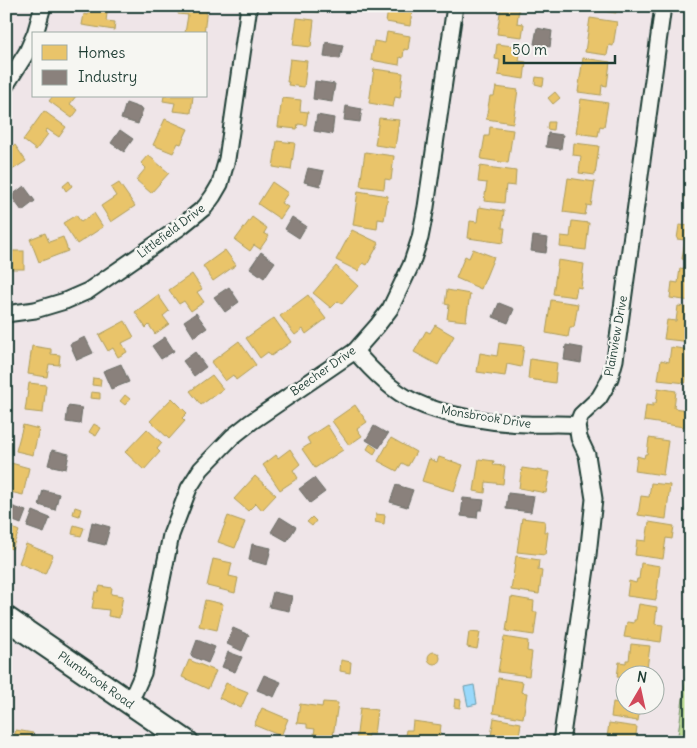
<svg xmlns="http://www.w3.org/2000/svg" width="697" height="748" font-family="Delius,sans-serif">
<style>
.green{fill:#bcdb94;stroke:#6e8c64}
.water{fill:#99d9fb;stroke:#689bab}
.homes{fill:#e9c46a;stroke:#ac9c5a}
.industry{fill:#8a817c;stroke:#6a6d66}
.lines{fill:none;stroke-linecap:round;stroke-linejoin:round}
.street-casing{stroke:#1f3d34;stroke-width:19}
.secondary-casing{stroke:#1f3d34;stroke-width:26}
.street{stroke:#f6f6f2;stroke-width:15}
.secondary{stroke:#f6f6f2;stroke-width:22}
.labels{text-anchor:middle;stroke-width:5;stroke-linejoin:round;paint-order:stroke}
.street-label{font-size:12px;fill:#1f3d34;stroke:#f6f6f2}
</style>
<rect width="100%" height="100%" fill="#efe5e8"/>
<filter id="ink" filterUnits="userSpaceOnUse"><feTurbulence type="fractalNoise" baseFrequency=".02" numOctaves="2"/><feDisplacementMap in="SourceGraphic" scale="10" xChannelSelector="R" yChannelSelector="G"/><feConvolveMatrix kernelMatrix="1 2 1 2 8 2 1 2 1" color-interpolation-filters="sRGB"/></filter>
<g filter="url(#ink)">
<!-- green -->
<polygon class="green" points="691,641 691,742 677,742"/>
<!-- water -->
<polygon class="water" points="474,685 477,704 468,706 464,687"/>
<!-- homes -->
<g class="homes">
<polygon points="89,6 108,6 106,21 115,22 114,30 82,25 84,14 88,15"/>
<polygon points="179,6 207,7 204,34 185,33 188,15 178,14"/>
<polygon points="295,6 320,6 320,12 295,10"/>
<polygon points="377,6 409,6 408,11 412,11 410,26 386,22 388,10 377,8"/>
<polygon points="501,6 519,8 517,23 524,24 522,37 497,34"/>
<polygon points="591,6 617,6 616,13 590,9"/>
<polygon points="297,18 314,20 311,47 293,45"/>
<polygon points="590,18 617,22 613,46 609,45 607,55 585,52"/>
<polygon points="387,32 410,36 408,50 404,49 403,58 400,57 399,65 371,60 374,41 385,43"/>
<polygon points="497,44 521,47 519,61 526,62 524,79 498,75 500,60 495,59"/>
<polygon points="583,58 610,62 607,86 602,85 601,95 578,92"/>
<polygon points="290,59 307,61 304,87 288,85 289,82 287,82"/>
<polygon points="374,69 403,73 400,98 395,97 393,107 369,103"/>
<polygon points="536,77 544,78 543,86 535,84"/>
<polygon points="496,87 518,90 513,123 486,119 490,96 494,96"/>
<polygon points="555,92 560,98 553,104 548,98"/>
<polygon points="53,96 76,96 70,104 78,110 72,118 49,101"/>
<polygon points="164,96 193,96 191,113 173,111 175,103 163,101"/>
<polygon points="282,98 301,100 300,111 308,112 306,125 298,124 297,129 278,127"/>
<polygon points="581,99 608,103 604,127 600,126 598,136 576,133"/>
<polygon points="44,111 66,127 59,137 47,129 45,132 48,134 36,150 23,140"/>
<polygon points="379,118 399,120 395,148 375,145"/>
<polygon points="165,119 188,129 181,144 178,143 173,153 153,145"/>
<polygon points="548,122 554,122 553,130 547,129"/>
<polygon points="490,127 513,130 508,163 481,159 485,136 489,136"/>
<polygon points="277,141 295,143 291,170 273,167"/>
<polygon points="574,143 599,146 595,175 579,173 581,156 573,155"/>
<polygon points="15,145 26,161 6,174 6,151"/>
<polygon points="365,152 394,156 391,180 385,179 384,189 360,186"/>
<polygon points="148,155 169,173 151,193 136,180 146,168 141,163"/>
<polygon points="480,166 516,171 515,186 506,185 504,203 484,201 487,183 478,182"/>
<polygon points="568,178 595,182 591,206 587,205 585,215 563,212"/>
<polygon points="69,181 72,186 66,191 63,186"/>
<polygon points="272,182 288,193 281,203 288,207 280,219 258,204"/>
<polygon points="119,183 135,206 111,222 101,206 116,196 111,188"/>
<polygon points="687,184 691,185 691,198 685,198"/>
<polygon points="358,191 388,196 384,220 378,219 377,229 353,225"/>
<polygon points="479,207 504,211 502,228 505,228 503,243 468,238 470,221 477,222"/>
<polygon points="94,213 103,227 77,244 63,223 76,215 81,222"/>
<polygon points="252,217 267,228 264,233 269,236 260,249 254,245 250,251 235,240"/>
<polygon points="572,221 589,223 586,250 560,247 561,236 570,237"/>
<polygon points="679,225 691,226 691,261 682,259 685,240 677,239"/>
<polygon points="352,230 379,243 367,265 363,263 358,271 336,260"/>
<polygon points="45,233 49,242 63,237 68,251 39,262 30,239"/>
<polygon points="473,249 494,257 481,289 456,278 465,256 469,258"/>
<polygon points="225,250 236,265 213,281 203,266"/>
<rect x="6" y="251" width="18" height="18"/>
<polygon points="558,260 584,264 581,288 577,287 575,297 553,294"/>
<polygon points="336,266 358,286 342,304 338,301 331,308 313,293"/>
<polygon points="680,268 691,270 691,301 670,298 672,282 678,283"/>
<polygon points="192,274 202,289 197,292 204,302 191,311 184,301 179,304 169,290"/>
<polygon points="447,290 470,294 466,321 447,319 449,305 445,304"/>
<polygon points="158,295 169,311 163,316 169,324 155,334 149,325 146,328 135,312"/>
<polygon points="308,295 326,319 306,334 303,329 295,335 280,316"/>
<polygon points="551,300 578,304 574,327 570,327 568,337 546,333"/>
<polygon points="678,306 691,308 691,342 664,339 667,320 676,321"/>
<polygon points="274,318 291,342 271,356 268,352 260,358 246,338"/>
<polygon points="125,321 134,337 122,343 127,352 118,357 113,348 108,351 99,335"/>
<polygon points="435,325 454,336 438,365 414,352 426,331 430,333"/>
<polygon points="239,341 256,365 236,380 233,375 225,381 211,362"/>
<polygon points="499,343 524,346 521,367 507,364 505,376 477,372 480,353 497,356"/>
<polygon points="32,346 51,349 51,354 60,355 59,365 49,364 47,377 28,374"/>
<polygon points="671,347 690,350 686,383 658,380 661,360 669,362"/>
<polygon points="530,359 557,363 555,383 528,379"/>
<polygon points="212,375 223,389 201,405 190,391"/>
<polygon points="93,378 101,379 100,386 92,385"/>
<polygon points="29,383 46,385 43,413 25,411"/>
<polygon points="658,388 676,391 674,408 687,410 684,427 644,421 646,405 653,406 653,403 656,403"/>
<polygon points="91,392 100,393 100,399 90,398"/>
<polygon points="125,395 130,399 125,405 120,401"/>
<polygon points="172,398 187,413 182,418 185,421 169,439 150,421"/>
<polygon points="355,405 367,422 357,429 362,436 349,445 332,421"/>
<polygon points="94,424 101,428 96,436 89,432"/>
<polygon points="23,425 39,429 33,455 16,451"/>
<polygon points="327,425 343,450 315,468 302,449 310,444 307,438"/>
<polygon points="147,429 162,443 157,449 160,452 144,470 125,452"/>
<polygon points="391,438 416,452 408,466 402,463 397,471 378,461"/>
<polygon points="649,438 668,441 663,475 635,471 637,456 644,458 645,454 647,454"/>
<polygon points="370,444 377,449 374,454 367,449"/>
<polygon points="290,449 300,464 293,470 298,478 280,490 263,465 276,455 278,458"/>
<polygon points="439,457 463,465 454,491 422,481 429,459 437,462"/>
<polygon points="479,459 494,461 493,465 505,466 503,484 486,482 485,493 474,491"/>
<polygon points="11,463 29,468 23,495 6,491"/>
<polygon points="522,468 550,472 546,493 519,488"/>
<polygon points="255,476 276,495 262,510 256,503 248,511 234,499"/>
<polygon points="651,483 670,485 666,519 638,515 641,496 649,497"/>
<polygon points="75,507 81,509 79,516 73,514"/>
<polygon points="376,514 385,515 384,524 375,522"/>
<polygon points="228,516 245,522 235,548 218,542"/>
<polygon points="312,517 316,521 312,526 307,522"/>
<polygon points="522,518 545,521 544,532 548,532 545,555 517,552"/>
<polygon points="649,522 674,526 672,539 666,538 663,559 635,555 637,540 646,541"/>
<polygon points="6,525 19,531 12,549 6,547"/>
<polygon points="74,525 84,528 81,536 72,534"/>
<polygon points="26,544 53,555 45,574 19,563"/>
<polygon points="516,556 539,560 538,570 542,571 539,594 511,590"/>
<polygon points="213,559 232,563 229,576 238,578 235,593 207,586"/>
<polygon points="641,563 660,566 656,600 627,596 629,581 636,583 637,579 639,579"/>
<polygon points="100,586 112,588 111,594 123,596 119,618 108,616 109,610 92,608 95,592 98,592"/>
<polygon points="511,597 534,601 533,612 537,612 534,635 506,631"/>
<polygon points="205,600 223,604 217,630 199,626"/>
<polygon points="639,604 657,607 655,624 663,625 661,642 624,637 627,622 634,623 634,620 636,620"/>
<polygon points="469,632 480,633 477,649 467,647"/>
<polygon points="504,637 528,641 527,651 532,652 529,676 498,672"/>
<polygon points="631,644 650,646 646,676 624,676 624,678 617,677 619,662 626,663 626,660 629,660"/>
<circle cx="434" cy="658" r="6"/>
<polygon points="189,660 216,671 208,689 182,677"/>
<polygon points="341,660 351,662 350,673 340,671"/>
<polygon points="498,678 523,682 521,692 527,693 523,718 493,713"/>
<polygon points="226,683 248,692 241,708 219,698"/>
<polygon points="624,687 624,706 650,706 650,707 640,706 638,721 611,717 613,702 619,703 620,691 624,692"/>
<polygon points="455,699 461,700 460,708 454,707"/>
<polygon points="323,702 338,703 333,736 314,734 315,729 307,728 307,724 297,723 300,704 322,707"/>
<polygon points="262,708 288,719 281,736 254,725"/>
<polygon points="360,708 377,710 374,735 368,734 367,741 371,742 356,742"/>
<polygon points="494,718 521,723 518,742 490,742"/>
<polygon points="413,721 441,725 439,741 404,742 406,730 412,730"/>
<polygon points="609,723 637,727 635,742 614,742 614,739 607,738"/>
<polygon points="16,730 33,733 32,735 44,738 43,742 13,740"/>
</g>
<!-- industry -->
<g class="industry">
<polygon points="152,6 170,6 169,10 152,8"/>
<polygon points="537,28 552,31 550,47 534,44"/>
<polygon points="326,42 343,45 340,59 324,57"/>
<polygon points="315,81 335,84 332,102 313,99"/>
<polygon points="126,103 143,109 138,124 121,119"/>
<polygon points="346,106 362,109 360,122 344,120"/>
<polygon points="317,115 334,118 332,134 314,131"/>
<polygon points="120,130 133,139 124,152 111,143"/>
<polygon points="548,133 563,135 561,149 546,147"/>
<polygon points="308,168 324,171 320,186 304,182"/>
<polygon points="24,186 35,201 22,211 11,196"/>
<polygon points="292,217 306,226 299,238 285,229"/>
<polygon points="533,236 548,238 546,253 531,251"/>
<polygon points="261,252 275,262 264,278 250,268"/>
<polygon points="229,287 239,302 225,312 214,297"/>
<polygon points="499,303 514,309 508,323 493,317"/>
<polygon points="196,313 207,328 194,337 184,321"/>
<polygon points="85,337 93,353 77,360 70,344"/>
<polygon points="165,337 174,351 161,359 152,346"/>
<polygon points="566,345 583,348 581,363 564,360"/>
<polygon points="195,352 206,367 194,376 183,361"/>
<polygon points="121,364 129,382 111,389 103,371"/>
<polygon points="68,406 82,408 80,424 66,422"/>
<polygon points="374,426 388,434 379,448 366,440"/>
<polygon points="52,450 69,454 66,469 48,465"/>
<polygon points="314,478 325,492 310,503 299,489"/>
<polygon points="396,485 413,490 407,507 390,502"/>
<polygon points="43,490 59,494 55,510 39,505"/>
<polygon points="508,493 534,496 531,512 506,509"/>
<polygon points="463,498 484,500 482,510 478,510 477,518 461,516"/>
<polygon points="11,506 26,511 21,524 6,518"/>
<polygon points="33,511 50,518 44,533 27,527"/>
<polygon points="280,517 296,527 287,541 271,532"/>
<polygon points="92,522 110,527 105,545 88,541"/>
<polygon points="252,544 271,548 267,565 249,560"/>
<polygon points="273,592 292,596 289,611 269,607"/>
<polygon points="233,628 249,635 242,651 227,644"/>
<polygon points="197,640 215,647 208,663 191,656"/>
<polygon points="228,652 242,657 235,672 222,667"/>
<polygon points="264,675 281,682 274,697 257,690"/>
</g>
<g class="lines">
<defs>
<g id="street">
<polyline points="35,34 43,6"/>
<polyline points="6,85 27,52 34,36"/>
<polyline points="6,314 35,310 65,301 88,291 179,228 205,207 213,196 220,184 227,159 249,6"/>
<path d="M355,351C371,370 391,390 413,401C444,416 493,423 526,424C543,425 560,423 577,425"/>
<polyline points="127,702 135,691 143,673 171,535 189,488 201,469 232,437 251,422 355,351 377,326 390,309 411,265 420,238 426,207 455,6"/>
<polyline points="561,742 588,555 594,499 587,455 579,438 577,425 581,415 599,398 606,386 610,378 615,360 663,6"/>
</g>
<polyline id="secondary" points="6,618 187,742"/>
</defs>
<!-- street casing -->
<use href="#street" class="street-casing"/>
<!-- secondary casing -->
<use href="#secondary" class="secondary-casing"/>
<!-- street -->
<use href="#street" class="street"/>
<!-- secondary -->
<use href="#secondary" class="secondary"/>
</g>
</g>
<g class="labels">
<!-- street labels -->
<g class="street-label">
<text transform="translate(171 231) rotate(-37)" y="4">Littlefield Drive</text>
<text transform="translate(616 336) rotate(-80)" y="4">Plainview Drive</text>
<text transform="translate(323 371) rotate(-35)" y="4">Beecher Drive</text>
<text transform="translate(486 417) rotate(9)" y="4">Monsbrook Drive</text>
<text transform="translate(96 680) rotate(35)" y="4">Plumbrook Road</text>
</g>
</g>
<!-- margin -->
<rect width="697" height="748" fill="none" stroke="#f6f6f2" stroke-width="25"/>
<rect x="12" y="12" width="672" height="723" fill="none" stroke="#1f3d34" stroke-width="2" filter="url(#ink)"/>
<!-- legend -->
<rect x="32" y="32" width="175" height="65" fill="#f6f6f2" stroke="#a0aca6"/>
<rect x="42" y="45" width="25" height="15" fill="#e9c46a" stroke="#a0aca6"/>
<text x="78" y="58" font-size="15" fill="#1f3d34">Homes</text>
<rect x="42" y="70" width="25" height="15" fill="#8a817c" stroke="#a0aca6"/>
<text x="78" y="82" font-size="15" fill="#1f3d34">Industry</text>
<!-- north arrow -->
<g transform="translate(640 690) rotate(9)"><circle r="24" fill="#f6f6f2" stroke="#a0aca6"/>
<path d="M0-4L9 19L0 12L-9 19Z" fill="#d1495b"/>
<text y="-8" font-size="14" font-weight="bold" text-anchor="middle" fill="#1f3d34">N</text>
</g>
<!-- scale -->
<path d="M504 55v8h111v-8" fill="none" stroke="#1f3d34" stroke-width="2.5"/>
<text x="512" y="55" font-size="15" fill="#1f3d34" stroke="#f6f6f2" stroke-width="4" paint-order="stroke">50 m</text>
</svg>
